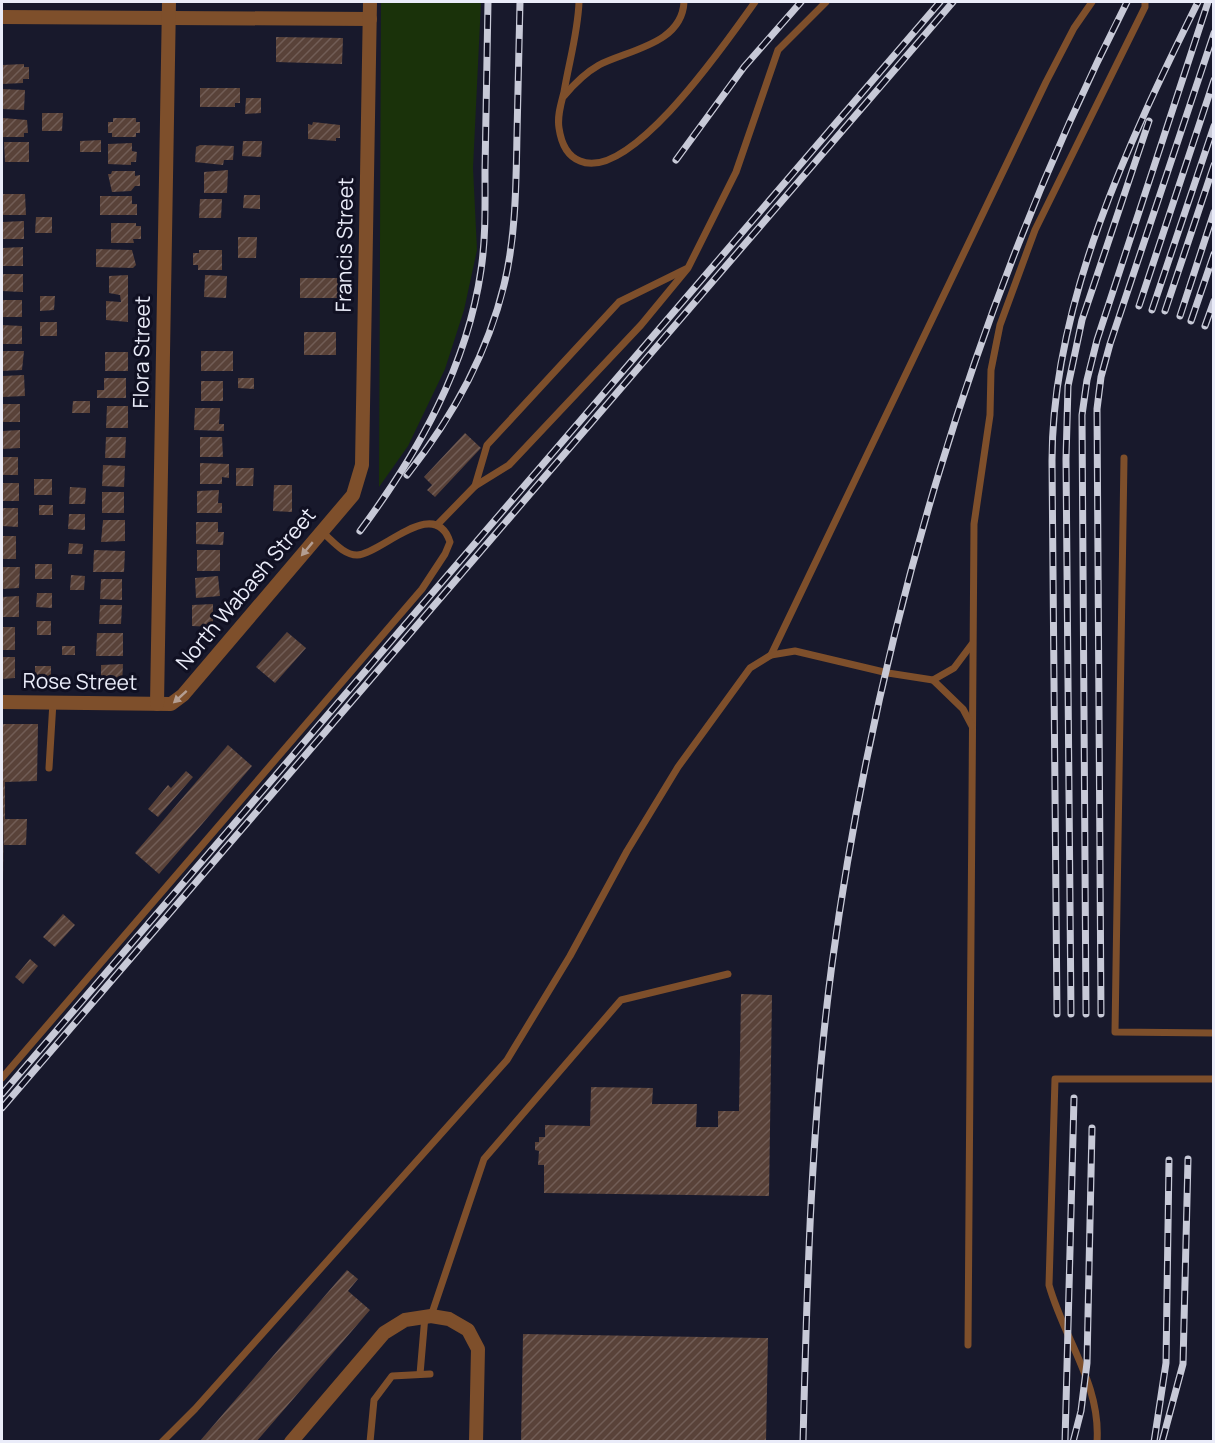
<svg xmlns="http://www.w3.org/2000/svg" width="1215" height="1443" font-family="Manrope,sans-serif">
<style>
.grass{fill:#1a320a}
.building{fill:url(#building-hatch)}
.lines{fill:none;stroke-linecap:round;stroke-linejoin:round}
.service{stroke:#7e4f2b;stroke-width:7}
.minor{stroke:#7e4f2b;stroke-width:14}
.rail-casing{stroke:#c7c9d7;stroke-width:7}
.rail{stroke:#101022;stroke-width:4.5;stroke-dasharray:14;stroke-linecap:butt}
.oneway{fill:#b49e92}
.labels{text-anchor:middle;stroke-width:6;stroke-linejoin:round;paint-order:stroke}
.street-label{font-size:21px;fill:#eaecf9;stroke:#101022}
</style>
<defs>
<pattern id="building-hatch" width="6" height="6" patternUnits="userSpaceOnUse" patternTransform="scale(1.5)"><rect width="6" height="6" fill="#594239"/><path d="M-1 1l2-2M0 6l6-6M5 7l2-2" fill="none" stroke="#715d56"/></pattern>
</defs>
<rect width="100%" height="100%" fill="#18192c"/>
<!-- grass -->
<polygon class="grass" points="381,2 481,2 473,168 477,250 464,310 445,369 408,446 379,487"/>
<!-- building -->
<g class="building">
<polygon points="276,37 343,38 342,64 276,62"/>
<polygon points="24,64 24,67 29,67 29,79 23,79 23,83 2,84 2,65"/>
<polygon points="200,88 240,88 240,103 235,103 235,107 200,107"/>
<polygon points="2,89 25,90 24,110 2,109"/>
<polygon points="246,98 261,98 261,113 245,114"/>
<polygon points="42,113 63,113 62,131 42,131"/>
<polygon points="3,118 27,120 28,133 24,133 24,137 3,137"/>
<polygon points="113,118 136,118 136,122 140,122 140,133 136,133 136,137 112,137 112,133 108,133 108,122 113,122"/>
<polygon points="313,122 340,125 340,138 336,138 336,141 308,139 308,124 312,125"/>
<polygon points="101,140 101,152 80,152 80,141"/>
<polygon points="243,141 262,141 261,157 242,156"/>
<polygon points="4,142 29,142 29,162 5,162"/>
<polygon points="132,143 132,151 137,152 136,162 131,162 131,165 108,164 108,144"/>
<polygon points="200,145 234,146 233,160 224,160 223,165 195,162 196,147"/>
<polygon points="228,170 227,193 204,193 204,172"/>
<polygon points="112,171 135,171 135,176 140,175 140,186 135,186 131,191 112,192 108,174 111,174"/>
<polygon points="2,194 25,194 26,215 2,215"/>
<polygon points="244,195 260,195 260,209 243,208"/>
<polygon points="100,196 132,196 132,204 137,204 137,215 100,215"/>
<polygon points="200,199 222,199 221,218 199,218"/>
<polygon points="36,217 52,217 52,233 35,233"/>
<polygon points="24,221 24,239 2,239 2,222"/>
<polygon points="111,223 136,223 136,226 141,226 141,239 133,239 134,243 111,243"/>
<polygon points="238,237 257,237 256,258 238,258"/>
<polygon points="23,247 23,266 2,266 2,248"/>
<polygon points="96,249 132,250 136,265 133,268 96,267"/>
<polygon points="199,250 222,250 222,270 198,270 198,265 193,265 193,253 199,253"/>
<polygon points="2,274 23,274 23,292 2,291"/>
<polygon points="128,275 128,322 106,320 106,301 121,302 120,295 109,293 109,276"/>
<polygon points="205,275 227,276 226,298 204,297"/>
<rect x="300" y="278" width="38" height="20"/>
<polygon points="40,296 55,296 54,310 40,311"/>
<rect x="2" y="300" width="20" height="17"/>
<rect x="40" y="322" width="17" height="14"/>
<polygon points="2,325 22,326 22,344 2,344"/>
<rect x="304" y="332" width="32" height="23"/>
<polygon points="2,351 24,351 22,370 2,371"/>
<rect x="201" y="351" width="32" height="20"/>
<rect x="105" y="352" width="23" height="19"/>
<polygon points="24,375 25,396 2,397 2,376"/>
<polygon points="104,378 126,378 126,398 97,398 97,390 104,390"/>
<polygon points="238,378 254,378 254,389 238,388"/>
<rect x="201" y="381" width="22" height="20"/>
<polygon points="73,401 90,401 90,413 72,413"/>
<rect x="2" y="404" width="18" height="18"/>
<polygon points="107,406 128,406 128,428 106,428"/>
<polygon points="195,408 220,408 219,424 224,424 224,431 194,430"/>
<polygon points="20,430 20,448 2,449 2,431"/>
<polygon points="465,433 481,448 435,497 427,490 432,485 424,477"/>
<polygon points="106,437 126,437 125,458 105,458"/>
<polygon points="200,437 222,437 223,457 200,457"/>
<rect x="2" y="457" width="16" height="18"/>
<polygon points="200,463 229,464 229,478 222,477 222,484 200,484"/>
<polygon points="103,465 125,466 124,487 102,486"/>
<polygon points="236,468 254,468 253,486 236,486"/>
<rect x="34" y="479" width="18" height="16"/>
<rect x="2" y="483" width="17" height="18"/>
<polygon points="274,485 292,485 292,512 273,511"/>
<polygon points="70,487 86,488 85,504 69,504"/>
<polygon points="219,490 218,503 222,503 222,513 197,513 197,491"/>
<rect x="102" y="492" width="22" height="21"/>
<rect x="39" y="505" width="14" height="10"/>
<polygon points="2,508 18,508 18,527 2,526"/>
<polygon points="69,514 85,514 85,530 68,529"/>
<polygon points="103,520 125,520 125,541 101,542"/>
<polygon points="196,522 218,522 218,532 224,532 223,545 196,544"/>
<rect x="2" y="536" width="14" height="23"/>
<polygon points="69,543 83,544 82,554 68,554"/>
<polygon points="94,550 125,551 124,572 93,572"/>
<rect x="197" y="550" width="23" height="21"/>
<rect x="35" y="564" width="17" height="15"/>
<polygon points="2,567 20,567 19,588 2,589"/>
<polygon points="71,575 85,576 84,590 70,590"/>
<polygon points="218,576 220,596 196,598 195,578"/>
<polygon points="101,579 122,579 122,600 100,599"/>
<polygon points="37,593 52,593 52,608 36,607"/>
<polygon points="19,596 19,617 2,617 2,597"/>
<polygon points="213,604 213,627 192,626 192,605"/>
<polygon points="100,605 122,605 121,624 99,624"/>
<rect x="37" y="621" width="14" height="14"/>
<rect x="2" y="627" width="13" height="23"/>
<polygon points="287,632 306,648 275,683 256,667"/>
<polygon points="97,633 123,633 123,656 96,656"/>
<rect x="62" y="646" width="13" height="9"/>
<polygon points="2,657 15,657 15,678 2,679"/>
<polygon points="123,664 122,685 101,686 101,665"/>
<rect x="35" y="666" width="16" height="15"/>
<polygon points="2,724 38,724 37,781 5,782 5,819 27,819 26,845 4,845 4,879"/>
<polygon points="228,745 252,766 159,874 135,853"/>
<polygon points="186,771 193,777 158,817 148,809 168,785 171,788"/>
<polygon points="63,914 75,925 55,947 43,937"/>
<polygon points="30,959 38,966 23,984 15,977"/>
<polygon points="741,994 772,995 769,1196 544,1193 544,1165 538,1165 539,1151 535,1150 535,1142 539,1142 539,1137 545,1137 545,1125 590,1126 591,1087 653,1088 652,1104 697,1104 696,1127 718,1127 718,1111 739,1111"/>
<polygon points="347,1270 358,1279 348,1291 370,1310 256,1442 199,1442"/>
<polygon points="523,1334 768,1338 766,1442 521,1442"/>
</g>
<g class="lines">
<!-- service -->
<g class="service">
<path d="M579,2C578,32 569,62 564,92C561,104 557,116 559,128C561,142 567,156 580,161C631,183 729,38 755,2"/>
<path d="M564,96C574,84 585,73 599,65C628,50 682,44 684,2"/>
<polyline points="1124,458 1115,1032 1214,1033"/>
<polyline points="475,486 509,465 641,325 688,268 736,172 778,50 826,2"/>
<polyline points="437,525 475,486 487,445 619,302 686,269"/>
<polyline points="771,655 1046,82 1074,28 1092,2"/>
<polyline points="933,680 954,668 972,644"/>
<polyline points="49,768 53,702"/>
<path d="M2,1078L422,589L445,554L450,542C435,495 381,554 357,555C343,555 332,540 322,532"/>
<polyline points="431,1316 484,1159 621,1000 728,974"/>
<polyline points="968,1345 974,524 990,415 991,370 1000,325 1035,230 1145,7 1145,2"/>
<polyline points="420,1374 425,1316"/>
<polyline points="162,1442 195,1409 507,1060 570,956 627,851 678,767 750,668 771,655 795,651 888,673 933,680 963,709 972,726"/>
<polyline points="370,1442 374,1400 392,1376 430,1374"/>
<path d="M1097,1442C1101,1384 1064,1339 1049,1285L1055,1079H1214"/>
</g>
<!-- minor -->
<g class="minor">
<polyline points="2,17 370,19"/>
<polyline points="2,702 171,704 183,695 353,495 362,465 370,2"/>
<polyline points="157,704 169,2"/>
<polyline points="291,1442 384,1333 405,1320 431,1316 449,1319 468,1330 478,1349 476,1442"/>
</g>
<defs>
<g id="rail">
<polyline points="676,160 744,67 801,2"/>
<polyline points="1139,306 1214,80"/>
<polyline points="1152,310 1214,126"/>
<polyline points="1165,311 1214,165"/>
<polyline points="1180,316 1214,212"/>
<polyline points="1191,321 1214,254"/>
<polyline points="1205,326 1214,301"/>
<path d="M407,475C452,418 487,355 504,285C516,236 516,184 517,134C518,90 519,46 520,2"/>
<path d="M360,531C418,453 467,367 481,270C486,237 485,203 485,170C486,114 487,58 488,2"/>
<path d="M1057,1014L1052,461C1052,303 1129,141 1198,2"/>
<polyline points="1071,1014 1066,459 1068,386 1082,320 1149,121"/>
<polyline points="1086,1014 1082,415 1087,380 1097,340 1208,2"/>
<polyline points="1101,1014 1097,409 1101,377 1110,344 1214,33"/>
<polyline points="2,1094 940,2"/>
<polyline points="2,1108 953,2"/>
<path d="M803,1442C807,1282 811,1122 832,964C877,633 976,299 1127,2"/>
<polyline points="1065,1442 1074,1098"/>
<polyline points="1073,1442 1081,1411 1087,1363 1092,1128"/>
<polyline points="1154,1442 1166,1363 1169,1160"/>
<polyline points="1162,1442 1183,1364 1188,1159"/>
</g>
</defs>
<!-- rail casing -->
<use href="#rail" class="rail-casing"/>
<!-- rail -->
<use href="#rail" class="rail"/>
</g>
<!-- one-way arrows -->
<defs><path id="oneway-solid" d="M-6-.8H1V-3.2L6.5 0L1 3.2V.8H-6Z" transform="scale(1.5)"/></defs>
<g class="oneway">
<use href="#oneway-solid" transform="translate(307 549) rotate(130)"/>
<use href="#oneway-solid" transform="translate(180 697) rotate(138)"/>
</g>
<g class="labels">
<!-- street labels -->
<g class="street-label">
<text transform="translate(345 245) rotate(-89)" y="7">Francis Street</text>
<text transform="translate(142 352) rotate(-89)" y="7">Flora Street</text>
<text transform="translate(246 589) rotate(-50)" y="7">North Wabash Street</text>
<text transform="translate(80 682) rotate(1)" y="7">Rose Street</text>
</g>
</g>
<!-- border -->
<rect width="1215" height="1443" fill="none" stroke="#eaecf9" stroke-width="6"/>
</svg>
